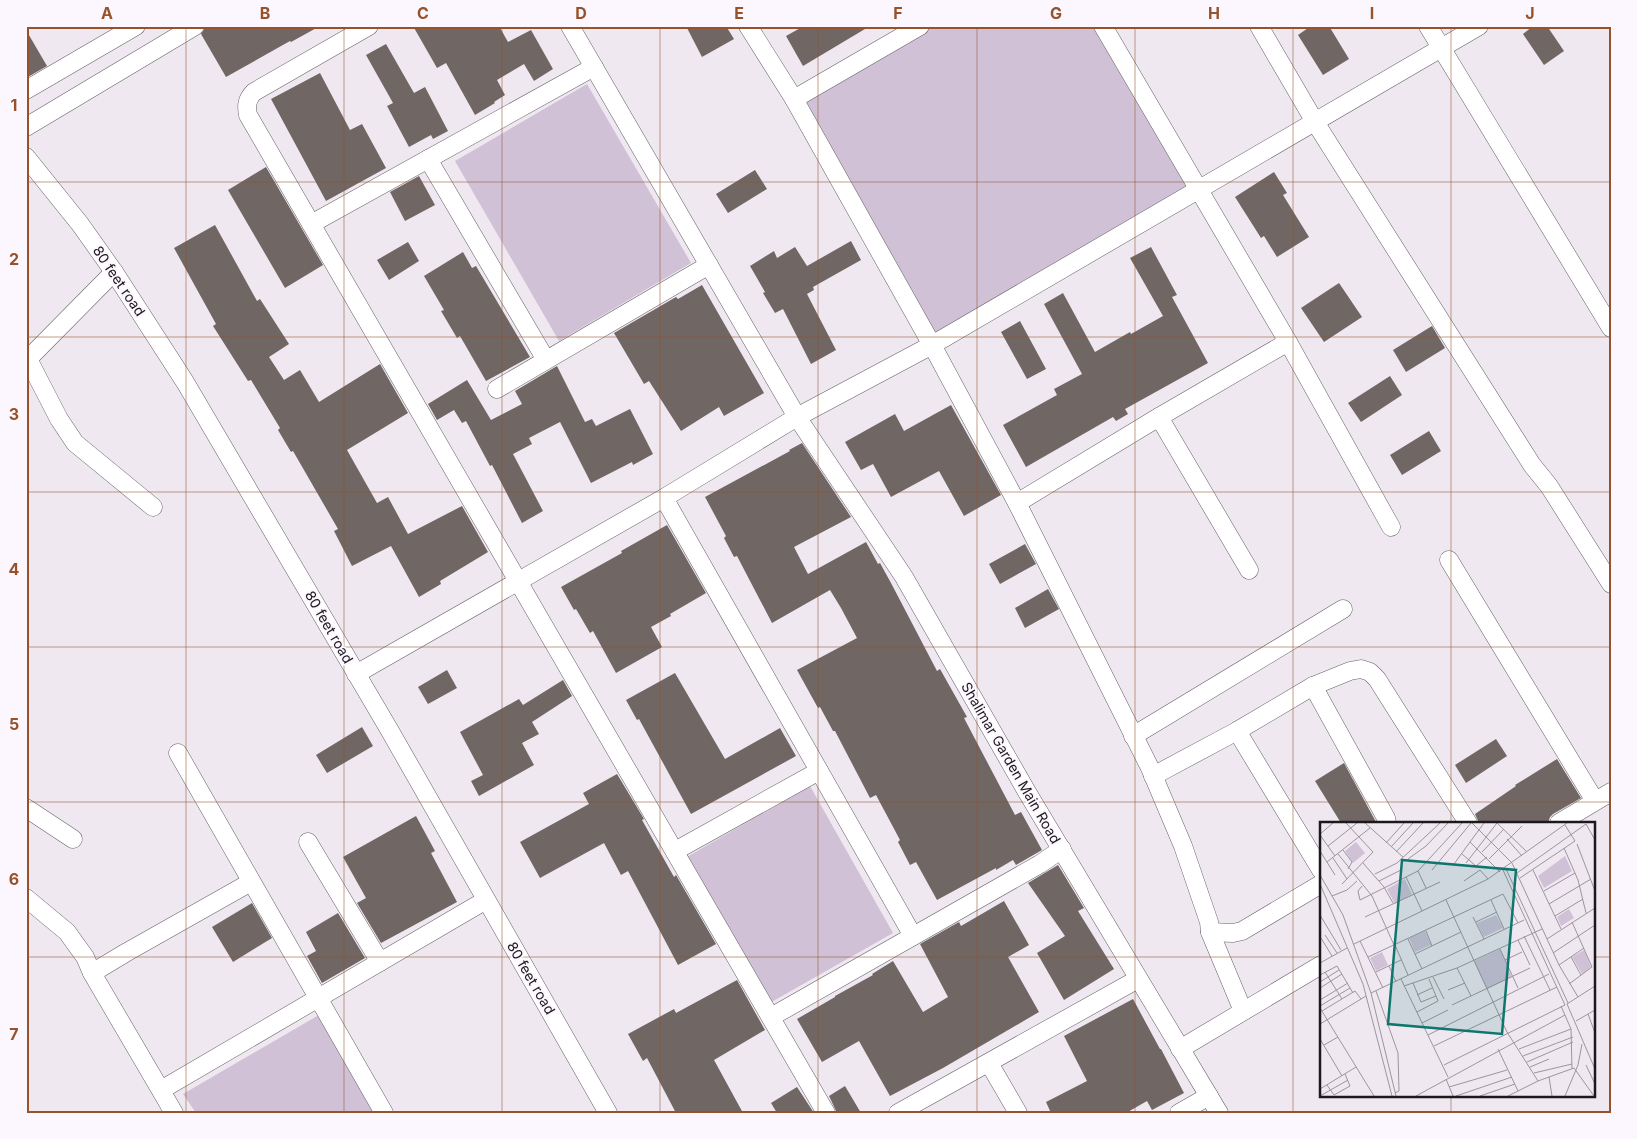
<svg xmlns="http://www.w3.org/2000/svg" width="1637" height="1139" font-family="Inter,sans-serif">
<style>
.green{fill:#d1c1d7}
.building{fill:#706663}
.lines{fill:none;stroke-linecap:round;stroke-linejoin:round}
.minor-casing{stroke:#676269;stroke-width:19}
.minor{stroke:#fff;stroke-width:18}
.grid{fill:none;stroke:#985229;stroke-width:1;stroke-opacity:0.55}
.labels{text-anchor:middle;stroke-width:4;stroke-linejoin:round;paint-order:stroke}
.street-label{font-size:14px;fill:#1c191c;stroke:#fcf6fe}
.inset-road{fill:none;stroke:#9b959c;stroke-width:1}
.view{fill:#0f766e;fill-opacity:0.15;stroke:#0f766e;stroke-width:2.5}
.inset-edge{fill:none;stroke:#1c191c;stroke-width:2.5}
.neatline{fill:none;stroke:#985229;stroke-width:2}
.grid-label{font-size:16px;text-anchor:middle;font-weight:bold;fill:#985229}
</style>
<rect width="100%" height="100%" fill="#efe8f1"/>
<!-- green -->
<g class="green">
<polygon points="920,26 1103,26 1199,191 932,345 794,99"/>
<polygon points="587,84 691,263 559,341 455,161"/>
<polygon points="810,786 893,933 768,1004 685,858"/>
<polygon points="324,1012 393,1113 196,1113 183,1094"/>
</g>
<!-- building -->
<g class="building">
<polygon points="206,26 320,26 291,42 290,41 226,77 201,34"/>
<polygon points="413,26 499,26 508,42 531,30 553,69 534,81 524,64 497,80 505,95 494,102 495,103 475,115 446,63 437,68"/>
<polygon points="686,26 726,26 734,39 702,57"/>
<polygon points="804,26 870,26 803,66 786,36"/>
<polygon points="1311,26 1329,26 1349,59 1323,75 1298,35"/>
<polygon points="1533,26 1547,26 1564,51 1544,65 1523,34"/>
<polygon points="26,30 47,66 26,78"/>
<polygon points="386,44 414,93 425,87 448,131 433,139 431,135 409,147 387,106 393,103 366,55"/>
<polygon points="320,73 350,130 362,124 386,168 326,201 271,99"/>
<polygon points="266,167 323,265 285,288 228,190"/>
<polygon points="755,170 767,189 728,213 716,194"/>
<polygon points="1274,172 1287,193 1283,195 1309,237 1277,257 1264,236 1261,238 1235,197"/>
<polygon points="419,176 435,205 405,221 390,192"/>
<polygon points="215,225 257,301 260,299 289,344 269,357 284,380 300,370 319,402 380,364 408,413 347,450 377,503 388,497 408,534 462,506 488,552 440,581 441,584 419,597 391,546 352,566 334,531 338,529 293,451 291,452 278,430 280,428 251,380 248,381 213,326 216,324 174,248"/>
<polygon points="851,241 861,260 813,287 814,290 807,294 836,350 811,364 783,309 775,313 763,293 765,292 750,266 774,251 777,258 795,247 807,266"/>
<polygon points="408,242 419,261 389,280 377,260"/>
<polygon points="1151,247 1177,295 1172,297 1208,363 1125,409 1128,414 1116,421 1113,417 1026,467 1003,425 1057,395 1054,389 1082,374 1044,304 1063,293 1095,352 1130,332 1131,334 1163,316 1130,258"/>
<polygon points="463,252 472,268 476,266 530,357 486,381 460,336 457,338 441,311 444,310 424,276"/>
<polygon points="1339,283 1362,317 1324,342 1301,308"/>
<polygon points="702,285 764,393 724,416 719,407 681,431 649,381 644,384 614,333 676,297 678,299"/>
<polygon points="1020,321 1046,369 1027,379 1001,332"/>
<polygon points="1432,326 1445,348 1406,372 1393,350"/>
<polygon points="557,366 585,422 592,419 596,426 630,409 653,454 633,465 632,462 591,483 560,422 529,438 532,444 513,454 543,511 522,523 492,465 490,466 466,421 462,423 454,410 437,420 428,404 467,380 491,420 522,404 515,391"/>
<polygon points="1390,376 1402,395 1361,422 1348,403"/>
<polygon points="951,405 1001,495 964,516 939,471 891,497 873,464 861,470 845,442 895,414 904,431"/>
<polygon points="1429,431 1441,451 1402,475 1390,455"/>
<polygon points="802,443 851,517 794,547 808,574 866,542 878,564 880,563 891,583 937,671 940,669 967,717 964,718 1015,815 1021,812 1042,850 1016,865 1013,860 996,870 996,868 937,900 916,862 910,865 898,842 900,840 876,795 870,798 835,731 833,731 820,707 818,708 797,670 857,638 841,608 830,590 772,623 737,556 734,557 724,538 726,536 705,497 790,451 789,450"/>
<polygon points="667,525 706,593 670,614 671,616 651,627 662,647 616,673 593,631 590,633 576,609 574,610 561,587 622,553 621,551"/>
<polygon points="1025,544 1036,564 1000,584 989,564"/>
<polygon points="1048,589 1059,609 1025,628 1015,608"/>
<polygon points="447,670 457,688 428,704 418,687"/>
<polygon points="675,673 725,759 780,728 796,756 691,814 639,719 637,720 626,700"/>
<polygon points="563,680 572,696 532,722 539,734 522,743 534,765 479,796 471,781 483,775 460,732 519,699 523,705"/>
<polygon points="362,727 373,746 327,773 316,755"/>
<polygon points="1496,739 1507,756 1466,783 1455,765"/>
<polygon points="1557,759 1581,798 1553,814 1550,817 1548,823 1479,823 1475,814 1516,786 1515,785"/>
<polygon points="1344,763 1376,822 1376,823 1341,823 1315,781"/>
<polygon points="617,774 644,819 642,820 674,877 676,875 716,944 678,965 628,871 621,875 604,843 540,878 520,842 589,804 583,793"/>
<polygon points="416,816 435,851 431,853 457,902 381,943 357,903 366,898 343,857"/>
<polygon points="1058,865 1084,908 1078,911 1114,969 1064,1000 1037,953 1065,936 1028,883"/>
<polygon points="1004,901 1029,945 1008,957 1039,1012 943,1068 890,1096 859,1041 822,1062 797,1019 835,997 835,996 873,975 872,974 893,961 923,1012 948,997 920,944 959,922 961,926"/>
<polygon points="252,903 272,938 233,962 212,927"/>
<polygon points="338,913 365,958 322,983 307,956 316,951 306,932"/>
<polygon points="737,980 765,1030 714,1060 743,1113 676,1113 647,1058 643,1061 628,1034 674,1009 676,1013"/>
<polygon points="1133,999 1160,1049 1161,1049 1184,1093 1152,1110 1147,1101 1126,1113 1051,1113 1046,1102 1087,1081 1064,1036"/>
<polygon points="845,1086 861,1113 837,1113 829,1096"/>
<polygon points="797,1087 814,1113 777,1113 771,1103"/>
</g>
<g class="lines">
<defs>
<g id="minor">
<path d="M369,26L254,92C247,99 246,105 248,115L826,1113"/>
<polyline points="570,26 797,417 904,577 1027,792 1219,1113"/>
<polyline points="748,26 794,99 932,345 1017,503 1150,768 1183,846 1209,922 1210,932 1243,1011"/>
<polyline points="1103,26 1288,342 1391,527"/>
<polyline points="1259,26 1315,122 1532,465 1549,486 1611,584"/>
<polyline points="1428,26 1611,328"/>
<polyline points="26,90 136,26"/>
<polyline points="794,99 920,26"/>
<polyline points="26,127 195,26"/>
<polyline points="26,157 80,224 114,272 185,382 390,731 608,1113"/>
<polyline points="428,159 546,360"/>
<polyline points="311,224 594,67"/>
<polyline points="114,272 28,359 59,419 75,443 153,507"/>
<polyline points="497,389 709,265"/>
<polyline points="1159,417 1249,570"/>
<polyline points="664,498 913,936"/>
<polyline points="1017,503 1159,417 1288,342"/>
<polyline points="1449,560 1595,801"/>
<polyline points="356,674 664,498 797,417 932,345 1479,26"/>
<polyline points="1313,686 1386,818 1387,823"/>
<polyline points="1237,731 1321,870"/>
<polyline points="1133,736 1343,609"/>
<polyline points="178,753 384,1113"/>
<polyline points="1153,776 1237,731 1313,686 1350,671 1361,669 1370,672 1377,679 1468,823"/>
<polyline points="26,808 73,839"/>
<polyline points="1559,823 1611,792"/>
<polyline points="308,842 380,962"/>
<polyline points="675,851 819,771"/>
<polyline points="26,898 67,932 85,957 92,973"/>
<polyline points="1210,932 1233,933 1242,931 1321,884"/>
<polyline points="771,1017 1040,864 1062,849"/>
<polyline points="1180,1049 1321,965"/>
<polyline points="989,1063 1018,1113"/>
<polyline points="161,1090 486,900"/>
<polyline points="174,1113 92,973 127,952 251,882"/>
<polyline points="898,1113 1138,979"/>
<polyline points="1179,1113 1209,1096"/>
</g>
</defs>
<!-- minor casing -->
<use href="#minor" class="minor-casing"/>
<!-- minor -->
<use href="#minor" class="minor"/>
</g>
<!-- grid -->
<path class="grid" d="M186,26V1113M344,26V1113M502,26V1113M660,26V1113M818,26V1113M977,26V1113M1135,26V1113M1293,26V1113M1451,26V823M26,182H1611M26,337H1611M26,492H1611M26,647H1611M26,802H1611M26,957H1321M1593,957H1611M1451,1095V1113"/>
<g class="labels">
<!-- street labels -->
<g class="street-label">
<text transform="translate(119 281) rotate(56)" y="5">80 feet road</text>
<text transform="translate(329 627) rotate(60)" y="5">80 feet road</text>
<text transform="translate(1011 763) rotate(60)" y="5">Shalimar Garden Main Road</text>
<text transform="translate(531 978) rotate(60)" y="5">80 feet road</text>
</g>
</g>
<!-- overview -->
<g transform="translate(1320 822)">
<rect width="275" height="275" fill="#efe8f1"/>
<path d="M36,20L45,31L33,41L25,29ZM245,34L252,49L224,66L218,54ZM85,57L92,72L75,82L67,67ZM249,87L254,96L241,104L237,95ZM176,93L183,106L164,115L157,101ZM105,109L111,123L95,130L89,116ZM180,127L192,155L167,167L154,139ZM264,128L271,145L262,152L252,135ZM62,130L68,143L56,149L50,136Z" fill="#d1c1d7"/>
<path class="inset-road" d="M45,1L83,35M152,1L192,41L239,143L258,175M164,1L150,20L180,50M177,1L207,30M266,2L275,18M0,12L13,1M0,13L15,34M187,17L202,34M66,21L84,1M257,22L275,69M8,24L37,1M71,25L93,1M244,26L258,58L266,91M23,28L32,40L28,47M0,29L15,53M76,30L103,1M162,30L184,7M18,32L52,74L74,123M142,32L156,44L167,35M13,36L27,57M88,37L106,24L128,1M169,37L202,4M7,40L50,6M43,41L64,65L73,81M146,41L177,1M134,42L150,20M186,47L248,181M112,48L151,1M213,48L241,107M98,49L142,1M197,51L266,2M55,52L77,41L120,1M0,53L23,93L51,171L76,274M86,55L102,89M200,56L255,19L245,3M59,59L81,48M144,59L160,48L168,57M0,62L43,162L72,274M22,62L53,30L26,1M42,64L38,69L40,78L98,49L106,66M224,69L255,51M12,74L27,68L37,59M126,78L187,210L218,259M171,78L184,107M229,82L271,57M0,93L21,128M235,94L263,77M45,95L120,60M153,95L164,117M156,100L177,90M106,109L112,124M5,113L17,131M204,114L230,168M1,116L12,134M88,117L102,147M227,117L275,86M198,118L210,143M40,119L63,166M34,122L168,57L247,1M75,123L88,153M180,127L198,166M233,131L275,103M95,132L141,110M48,135L183,72L198,101M251,135L261,153M185,138L202,130M0,141L27,126M239,143L264,126M69,144L76,160M137,146L151,174M5,150L22,177M56,150L81,138M0,153L17,144L33,171M113,155L124,177M81,157L128,255M0,160L19,148M93,161L101,180L116,174M249,162L272,145L252,100M84,164L137,146L222,107M275,164L247,182L275,247M0,166L22,152M128,168L145,161M56,169L78,231L79,269L75,271M51,171L204,98M97,173L112,166M0,178L28,161M132,183L210,146M0,184L30,166M241,184L251,207L252,247M0,186L54,274M2,189L35,169L41,177M97,190L118,179L109,157M268,192L275,211M256,199L275,188M102,201L128,188M0,202L46,174M108,213L229,152M0,217L22,254M4,223L18,215M114,224L237,165M178,227L198,269M199,227L251,207M203,234L253,215M207,240L253,220M124,243L245,183L183,48M266,243L275,262M210,245L229,237M214,251L252,242M229,255L232,274M126,257L133,274M7,263L14,273L30,264L25,252M129,265L187,248M0,267L36,245M0,274L28,258M96,274L245,193M136,274L192,255M160,274L195,262M188,274L218,259L254,246L274,274M245,274L258,243L262,222"/>
<path class="view" d="M82,38L196,48L182,212L68,202Z"/>
<rect width="275" height="275" class="inset-edge"/>
</g>
<!-- border -->
<rect width="1637" height="1139" fill="none" stroke="#fcf6fe" stroke-width="55"/>
<rect x="28" y="28" width="1582" height="1084" class="neatline"/>
<g class="grid-label">
<text x="107" y="19">A</text>
<text x="265" y="19">B</text>
<text x="423" y="19">C</text>
<text x="581" y="19">D</text>
<text x="739" y="19">E</text>
<text x="898" y="19">F</text>
<text x="1056" y="19">G</text>
<text x="1214" y="19">H</text>
<text x="1372" y="19">I</text>
<text x="1530" y="19">J</text>
<text x="14" y="111">1</text>
<text x="14" y="265">2</text>
<text x="14" y="420">3</text>
<text x="14" y="575">4</text>
<text x="14" y="730">5</text>
<text x="14" y="885">6</text>
<text x="14" y="1040">7</text>
</g>
</svg>
